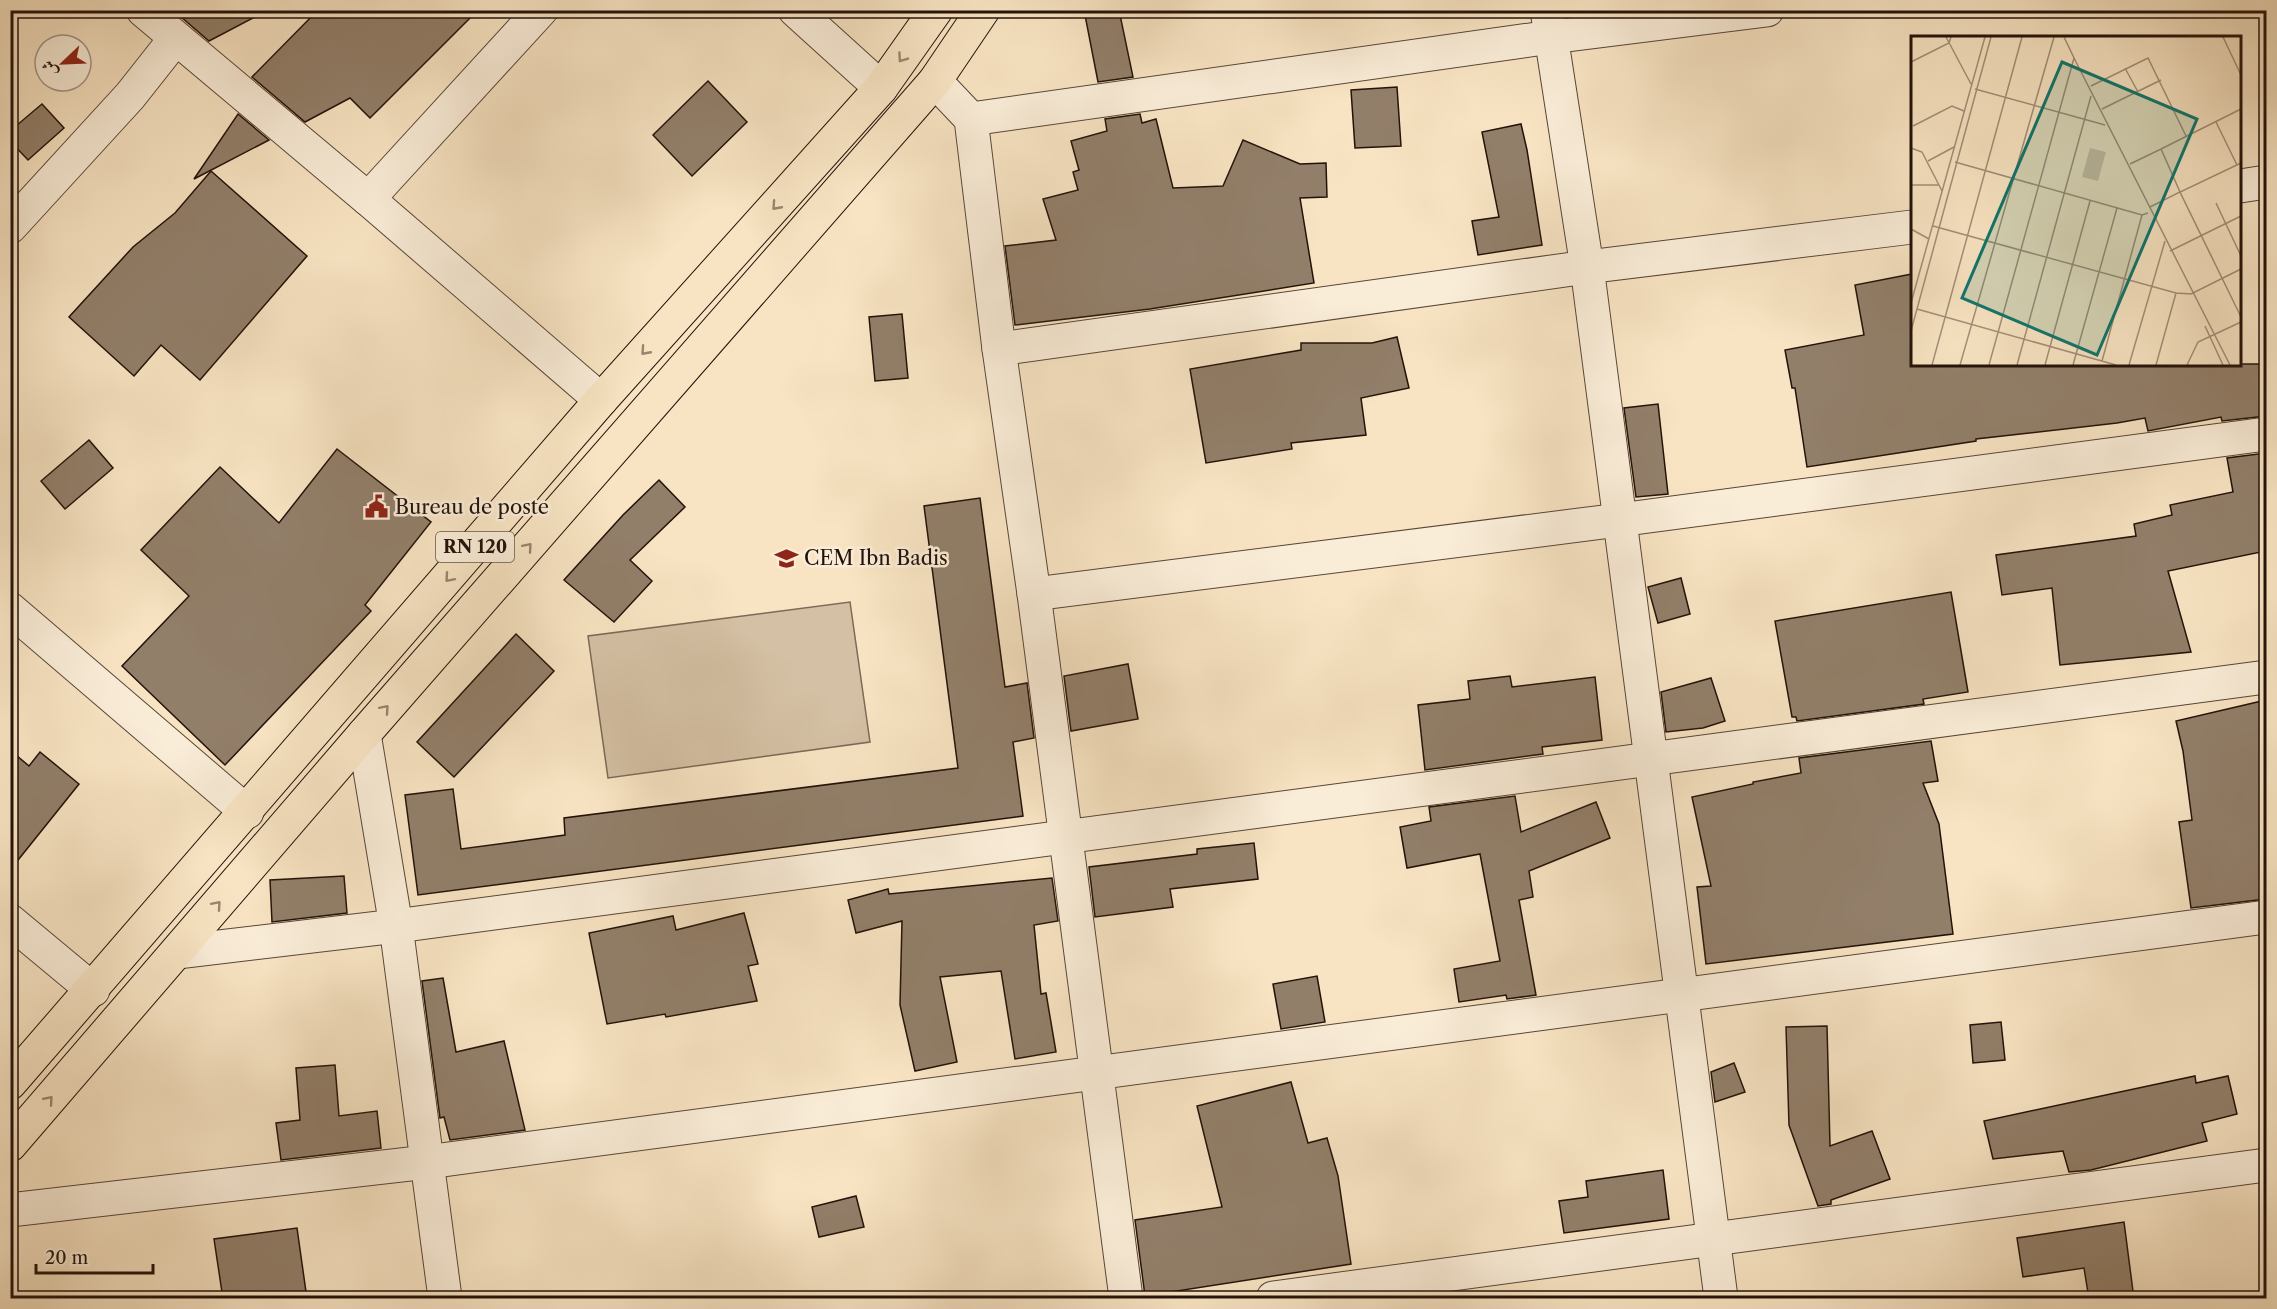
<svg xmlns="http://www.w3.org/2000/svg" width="2277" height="1309" font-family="'Libre Caslon Text',Amiri,serif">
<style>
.green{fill:#d4c0a4;stroke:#7c6957;stroke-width:1.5}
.building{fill:#927f6a;stroke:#23120a;stroke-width:1.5}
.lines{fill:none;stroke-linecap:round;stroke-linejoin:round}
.minor-casing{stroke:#584638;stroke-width:35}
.primary-casing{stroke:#23120a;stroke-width:35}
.minor{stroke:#faedd8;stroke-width:33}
.primary{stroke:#f8e4c3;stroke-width:33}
.oneway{stroke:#988670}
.labels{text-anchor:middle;stroke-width:5;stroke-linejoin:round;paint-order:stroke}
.shield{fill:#faedd8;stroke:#645448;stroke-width:1.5}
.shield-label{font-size:18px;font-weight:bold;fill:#23120a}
.poi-label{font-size:20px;fill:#23120a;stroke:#faedd8;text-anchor:start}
.inset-road{fill:none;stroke:#a39079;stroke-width:1.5}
.view{fill:#0f766e;fill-opacity:0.15;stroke:#0f766e;stroke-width:3}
.inset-edge{fill:none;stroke:#23120a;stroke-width:3}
</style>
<rect width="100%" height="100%" fill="#f8e4c3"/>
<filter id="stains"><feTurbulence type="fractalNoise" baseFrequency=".00333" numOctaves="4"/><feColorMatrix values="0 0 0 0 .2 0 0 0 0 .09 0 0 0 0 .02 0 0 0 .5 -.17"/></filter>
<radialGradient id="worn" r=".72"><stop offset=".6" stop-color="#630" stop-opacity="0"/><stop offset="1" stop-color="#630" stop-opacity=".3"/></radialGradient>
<!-- green -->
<polygon class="green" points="850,602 870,742 608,778 588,636"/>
<!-- building -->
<g class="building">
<polygon points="173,10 268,10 209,41"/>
<polygon points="318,10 478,10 370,118 350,98 305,122 252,77"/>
<polygon points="1084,10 1119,10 1133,77 1098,82"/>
<polygon points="708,81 747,122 692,176 653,135"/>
<polygon points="1397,87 1401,146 1355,148 1351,90"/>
<polygon points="42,104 64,128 28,160 10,141 10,131"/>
<polygon points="238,114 269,140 194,179"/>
<polygon points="1140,114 1142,123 1156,119 1173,188 1223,186 1243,140 1300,164 1326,163 1327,197 1300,198 1314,283 1150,309 1015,325 1005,246 1056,240 1043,199 1078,190 1073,172 1079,170 1071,141 1107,131 1105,119"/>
<polygon points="1521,124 1527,150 1542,245 1478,255 1472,221 1499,217 1482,132"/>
<polygon points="211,171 307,256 200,380 161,345 134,376 69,317 133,247 175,213"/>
<polygon points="1912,274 1912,364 2266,364 2266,416 2222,421 2221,417 2148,431 2145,418 2117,423 1976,439 1976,441 1807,467 1795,388 1792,388 1785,350 1864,335 1855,285"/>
<polygon points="902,314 908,378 875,381 869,317"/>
<polygon points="1397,337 1409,388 1361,398 1366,435 1291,443 1292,449 1206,463 1190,369 1301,350 1301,343 1372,343"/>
<polygon points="1658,404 1668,494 1636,497 1624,408"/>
<polygon points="89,440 113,468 65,509 41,481"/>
<polygon points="337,449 431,522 365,605 371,611 225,765 122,666 189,596 141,550 220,467 279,523"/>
<polygon points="2266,453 2266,551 2168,571 2191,652 2060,665 2052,588 2002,595 1996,555 2136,536 2134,524 2172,515 2170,505 2233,492 2227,458"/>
<polygon points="659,480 685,507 630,560 652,581 614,622 564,580 623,515"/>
<polygon points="980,498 1005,687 1027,683 1034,738 1013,742 1023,816 418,895 405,795 453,789 461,849 565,835 564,818 958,768 924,506"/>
<polygon points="1681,578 1690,614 1658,623 1648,587"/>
<polygon points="1951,592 1968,692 1923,699 1924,704 1797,721 1796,717 1792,717 1775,621"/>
<polygon points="516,634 554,671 454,777 417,742"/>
<polygon points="1128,664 1138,719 1071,731 1064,676"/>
<polygon points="1510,676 1512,687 1595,677 1602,740 1542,747 1543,754 1425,770 1418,705 1470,699 1468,681"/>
<polygon points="1711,678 1725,721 1703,728 1666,732 1661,692"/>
<polygon points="2266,700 2266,899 2191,908 2179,822 2192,820 2183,751 2176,721"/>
<polygon points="1931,741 1938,781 1923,783 1939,824 1953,934 1706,964 1697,887 1711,886 1692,797 1753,784 1753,782 1801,773 1799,758"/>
<polygon points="10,750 29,766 40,752 79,784 10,870"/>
<polygon points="1515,796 1521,832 1596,802 1610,838 1529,871 1533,897 1519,900 1536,995 1507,999 1506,995 1459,1002 1454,969 1500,961 1480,854 1407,868 1400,827 1431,821 1429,807"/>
<polygon points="1254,843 1258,879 1170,889 1173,907 1095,917 1089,867 1197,854 1197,849"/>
<polygon points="344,876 347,913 272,922 270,880"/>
<polygon points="1052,878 1058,921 1034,925 1041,994 1046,993 1056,1052 1015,1059 1001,971 940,977 957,1062 915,1071 900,1005 902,921 856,933 848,900 888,889 889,894"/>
<polygon points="744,913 758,964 748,966 757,1001 666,1017 665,1014 607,1024 589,933 673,916 676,930"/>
<polygon points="1317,976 1325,1022 1281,1029 1273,984"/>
<polygon points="443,978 456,1052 504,1041 525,1130 450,1140 444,1117 440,1118 422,981"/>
<polygon points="2001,1022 2005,1060 1973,1063 1970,1025"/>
<polygon points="1827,1026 1830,1146 1872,1131 1890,1179 1831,1200 1831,1204 1818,1206 1789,1125 1786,1027"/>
<polygon points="1734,1063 1745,1092 1715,1102 1711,1072"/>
<polygon points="335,1065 339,1116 377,1111 381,1148 281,1160 276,1123 300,1120 296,1068"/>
<polygon points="2195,1076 2196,1083 2228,1076 2237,1114 2202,1123 2207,1141 2091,1170 2069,1172 2063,1151 1993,1159 1984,1121"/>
<polygon points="1291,1082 1308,1143 1327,1138 1338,1176 1351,1264 1145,1296 1135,1220 1222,1207 1197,1106"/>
<polygon points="1663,1170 1669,1219 1564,1233 1559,1201 1588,1197 1586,1181"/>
<polygon points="856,1196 864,1227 819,1237 812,1207"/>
<polygon points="2124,1222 2134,1299 2089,1299 2084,1268 2023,1277 2017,1238"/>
<polygon points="297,1228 307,1299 223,1299 214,1239"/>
</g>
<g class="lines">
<defs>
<g id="minor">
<polyline points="143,10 368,199"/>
<polyline points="541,10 368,199 601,400"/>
<polyline points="795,10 881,88"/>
<polyline points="1547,10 1587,267 1721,1298"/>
<polyline points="935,81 971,119 999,349 1034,594 1126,1298"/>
<polyline points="971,119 1551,37 1767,10"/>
<polyline points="2240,186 2266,182"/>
<polyline points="10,227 130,96 175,39"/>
<polyline points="999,349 1587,267 1912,227"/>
<polyline points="1034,594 1619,520 2266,434"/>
<polyline points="10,609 247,812"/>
<polyline points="364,734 396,926 445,1298"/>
<polyline points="10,921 93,990"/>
<polyline points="177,952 396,926 2266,677"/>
<polyline points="10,1210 427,1162 2266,917"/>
<polyline points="1273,1298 2266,1165"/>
</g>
<g id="primary">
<polyline points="10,1083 601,400 881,88 936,10"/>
<polyline points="10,1145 364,734 935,81 983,10"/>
</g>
</defs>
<!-- minor casing -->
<use href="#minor" class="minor-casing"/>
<!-- primary casing -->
<use href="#primary" class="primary-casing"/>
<!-- minor -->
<use href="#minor" class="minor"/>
<!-- primary -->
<use href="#primary" class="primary"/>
</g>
<!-- one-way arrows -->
<defs><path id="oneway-chevron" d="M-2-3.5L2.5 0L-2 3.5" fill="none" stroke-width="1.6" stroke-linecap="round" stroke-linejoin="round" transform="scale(1.5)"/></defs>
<g class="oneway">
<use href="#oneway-chevron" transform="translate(902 58) rotate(125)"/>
<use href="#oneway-chevron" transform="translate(776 206) rotate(132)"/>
<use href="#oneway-chevron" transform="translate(645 351) rotate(132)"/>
<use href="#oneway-chevron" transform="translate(528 547) rotate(-49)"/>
<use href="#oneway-chevron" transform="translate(449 578) rotate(131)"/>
<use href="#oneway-chevron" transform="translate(385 709) rotate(-49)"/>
<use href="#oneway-chevron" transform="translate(217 905) rotate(-49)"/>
<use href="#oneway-chevron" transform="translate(49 1100) rotate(-49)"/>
</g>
<!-- icons -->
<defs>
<symbol id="civic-bare" viewBox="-9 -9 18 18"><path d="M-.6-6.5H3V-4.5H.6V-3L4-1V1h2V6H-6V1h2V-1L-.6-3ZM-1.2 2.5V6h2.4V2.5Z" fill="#8f2418" stroke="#faedd8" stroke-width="2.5" paint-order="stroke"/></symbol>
<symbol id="school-bare" viewBox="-9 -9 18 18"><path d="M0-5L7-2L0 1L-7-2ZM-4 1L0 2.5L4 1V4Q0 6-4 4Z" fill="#8f2418" stroke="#faedd8" stroke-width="2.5" paint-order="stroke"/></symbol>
</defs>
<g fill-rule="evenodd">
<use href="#civic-bare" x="360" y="490" width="33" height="33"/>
<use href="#school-bare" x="770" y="542" width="33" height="33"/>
</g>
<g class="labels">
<!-- shield labels -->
<rect class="shield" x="436" y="532" width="78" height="30" rx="4.5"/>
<g class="shield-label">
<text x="475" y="553">RN 120</text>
</g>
<!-- poi labels -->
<g class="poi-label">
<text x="395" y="514">Bureau de poste</text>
<text x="804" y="565">CEM Ibn Badis</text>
</g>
</g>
<!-- overview -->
<g transform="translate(1911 36)">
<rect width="330" height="330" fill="#f8e4c3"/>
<path d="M179,112L195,116L187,145L171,141Z" fill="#d4c0a4"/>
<path class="inset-road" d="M35,1L60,48M153,1L164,24M312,1L330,39M163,22L319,329M0,26L38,7L40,1M214,32L227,56M180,50L237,22L275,100M64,53L194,89M191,73L250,44M305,86L326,129M2,90L41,70L53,75M0,112L11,116L31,155M250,113L330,73M17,125L43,111M44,126L231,179L237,177M330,127L269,156L330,281M219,128L250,113L269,156L239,171M0,149H28M305,167L330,220M22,190L265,257L280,258L330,233M0,193L18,203M259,215L330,180M0,267L74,1M6,273L205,329M294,290L312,329M0,295L80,1M191,325L231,179M21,329L111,1M49,329L143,1M78,329L163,22M106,329L180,60M134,329L179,165M162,329L206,172M218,329L254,205M245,329L265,257M276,329L287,306L330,286"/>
<path class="view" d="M151,26L286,83L186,319L51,262Z"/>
<rect width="330" height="330" class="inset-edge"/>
</g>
<!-- margin -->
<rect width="2277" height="1309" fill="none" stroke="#f8e4c3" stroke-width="36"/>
<rect x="12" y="12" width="2253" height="1285" fill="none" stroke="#23120a" stroke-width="3"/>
<rect x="18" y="18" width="2241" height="1273" fill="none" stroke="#23120a" stroke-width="1.5"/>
<!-- north arrow -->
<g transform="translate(63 63) rotate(247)"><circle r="28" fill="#faedd8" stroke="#a49586" stroke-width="1.5"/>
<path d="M0-4.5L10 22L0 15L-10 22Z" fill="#8f2418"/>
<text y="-9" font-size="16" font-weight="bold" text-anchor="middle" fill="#23120a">ش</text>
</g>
<!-- scale -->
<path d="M36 1264v9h117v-9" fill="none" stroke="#23120a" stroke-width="3"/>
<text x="45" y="1264" font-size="18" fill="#23120a" stroke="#faedd8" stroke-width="4.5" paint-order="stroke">20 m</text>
<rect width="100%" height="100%" filter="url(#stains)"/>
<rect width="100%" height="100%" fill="url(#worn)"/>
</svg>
